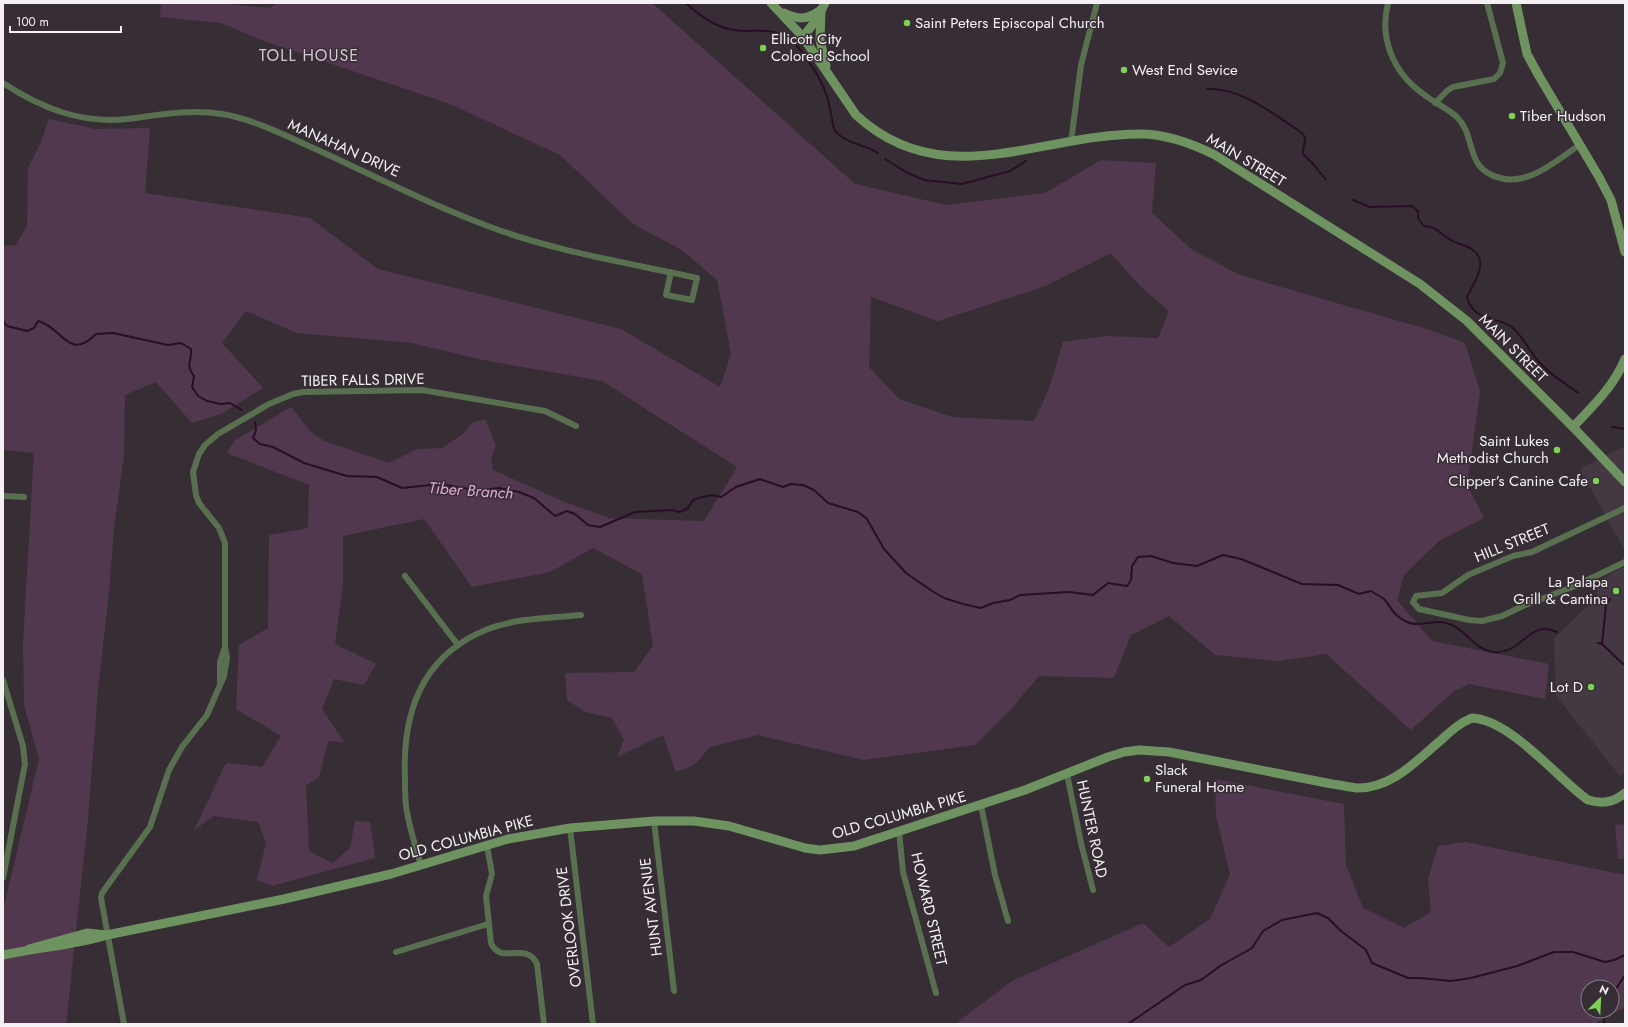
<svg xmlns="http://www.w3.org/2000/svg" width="1628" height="1027" font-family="Jost,sans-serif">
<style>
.built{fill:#443842}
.green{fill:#52384e;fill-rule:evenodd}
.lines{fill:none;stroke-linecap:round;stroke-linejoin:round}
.stream{stroke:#2a0d27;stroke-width:2}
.street{stroke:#597050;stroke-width:6}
.secondary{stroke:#6f9360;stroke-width:9}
.poi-dot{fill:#7dd154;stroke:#362e34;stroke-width:1.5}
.labels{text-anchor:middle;stroke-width:3;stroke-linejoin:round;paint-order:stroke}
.poi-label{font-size:15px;fill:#f5f0f4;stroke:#362e34;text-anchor:start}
.street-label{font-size:15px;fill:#f5f0f4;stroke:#362e34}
.neighbourhood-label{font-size:16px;letter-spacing:1px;fill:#d3cad1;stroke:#362e34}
.water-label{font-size:16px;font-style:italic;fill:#e2a8d9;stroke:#362e34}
</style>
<rect width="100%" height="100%" fill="#362e34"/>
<!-- built -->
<g class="built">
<polygon points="1625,446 1625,551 1580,469"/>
<polygon points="1625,566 1625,773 1620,776 1556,696 1554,638 1597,597 1597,582"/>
</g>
<!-- green -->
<g class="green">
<path d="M161,3H217L270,8L277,3H652L855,184L946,205L1045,193L1101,160L1156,163L1152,213L1191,249L1240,275L1430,330L1465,343L1480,392L1467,485L1484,518L1439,541L1404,575L1397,600L1432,641L1549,664L1545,699L1469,684L1453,692L1411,730L1326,654L1279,661L1215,655L1169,616L1131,635L1114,678L1039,676L1011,709L975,745L864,760L758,735L710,747L694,765L676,772L663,735L617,757L624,740L612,718L585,712L567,700L565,673L634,672L653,646L642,574L593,548L550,572L472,587L424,519L343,536V584L335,644L376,664L364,685L334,679L322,709L344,742L328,741L319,777L306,786L309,851L333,863L350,848L355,821L370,822L375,858L272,886L257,880L266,843L258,822L214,816L194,830L226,763L262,767L281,736L236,709L239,645L268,628L269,535L308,528L309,485L227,453L235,440L291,407L310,431L324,441L389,463L417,449L442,448L464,433L471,423L485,419L496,445L491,459L493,470L565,502L609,518L704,521L737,467L602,381L483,360L412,343L297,333L246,311L222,343L263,388L221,414L192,423L156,382L125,395L124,455L114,528L109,593L98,690L88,819L66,1024H3V910L39,759L24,705L23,643L34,453L3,450V246L16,245L27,226L28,168L41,142L49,119L95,129L150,128L145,193L310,218L378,269L621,329L720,387L731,354L717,280L682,250L633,224L560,155L450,104L264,41L221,23L160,17ZM1111,253L1140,286L1169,311L1158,338L1107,336L1063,342L1049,389L1034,421L952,417L899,399L869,367L871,297L938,321L1043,287Z"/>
<path d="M1215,779L1344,804L1346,865L1363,908L1404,928L1431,912L1428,879L1438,846L1465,842L1625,875V1007L1594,1024H955L1012,981L1143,923L1169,947L1210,919L1230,874L1216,816ZM1588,987H1612V1011H1588Z"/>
<polygon points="1625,824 1625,859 1618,859 1615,825"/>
</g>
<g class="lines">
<!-- stream -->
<g class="stream">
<path d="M686,3C703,19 721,31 745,31C758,31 771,29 784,35C797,40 820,77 825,91C830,103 831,116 834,129C844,144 864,144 878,153"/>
<path d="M1207,89C1242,88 1270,112 1298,130C1311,139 1302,142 1303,154L1314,165L1326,180"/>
<polyline points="885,159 906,172 924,180 962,184 1010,171 1026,161"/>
<path d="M1353,200L1370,207L1412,206L1418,211V218L1424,226C1439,227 1439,234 1451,240C1457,244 1467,245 1473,250C1490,262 1473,284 1467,297C1474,323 1497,315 1513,328C1524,338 1530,352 1539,362C1549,374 1565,383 1578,393"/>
<path d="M3,321L7,326L27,331L34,328L38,321C63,327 68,362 96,334L113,333L168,345L181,343L191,349C193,362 184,362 194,376L192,387L198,396L207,401L221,404L230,403L242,410"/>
<path d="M255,422L256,430L253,438L260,444L273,447L304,463L347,476L377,477L402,488L440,484L469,489L483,490L499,488L519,492L534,498L555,516L567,511L575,514L588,525L600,527L635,512L672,510L680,512L688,508L693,500L699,498L711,495L721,497L736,487L760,479L783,487L791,484L803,485L814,490L828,503L858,512L867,519L884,549L906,573L932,591L944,598L963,604L981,608L993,603L1010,600L1020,595L1069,592L1093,595L1108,583L1127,586L1131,580L1132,566L1138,557L1151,556L1173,563L1197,566L1223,555L1241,559L1302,584L1338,585L1359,594L1371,591C1375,594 1380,596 1384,599C1393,609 1392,615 1407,622C1419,628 1434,619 1446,623C1464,627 1474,649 1492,652C1522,656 1529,618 1557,632"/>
<polyline points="1612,427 1625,429"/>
<polyline points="1598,643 1602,644"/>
<polyline points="1602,644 1606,605 1610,599"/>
<polyline points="1602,644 1623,664"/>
<polyline points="1612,995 1625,975"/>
<polyline points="1128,1024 1185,985 1201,980 1220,966 1252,948 1263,931 1282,920 1317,913 1328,918 1341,931 1366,950 1372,963 1408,978 1420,978 1451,981 1471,978 1517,966 1554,952 1573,952 1605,962 1614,960 1625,955"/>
<polyline points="1604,1024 1605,1011"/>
</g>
<!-- street -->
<g class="street">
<path d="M1388,3C1379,38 1393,72 1422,93C1433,102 1447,108 1457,117C1477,137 1464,169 1500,178C1530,186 1558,159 1581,144"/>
<path d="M3,83C41,108 81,124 127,119C159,115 190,109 222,114C257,120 290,138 322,152C378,178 436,207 493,228C558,252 629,263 697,278L692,300L666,295L671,272"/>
<polyline points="1435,103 1448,90 1453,87 1494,79 1500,73 1503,63 1487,3"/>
<polyline points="1071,142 1081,65 1097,3"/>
<polyline points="3,496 24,497"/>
<polyline points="1625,508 1532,552 1513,556 1468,575 1442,593 1416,596 1413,602 1419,609 1469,620 1482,621 1502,616 1523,606 1575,586 1625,562"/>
<polyline points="405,576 458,645"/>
<polyline points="3,680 23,746 25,764 3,878"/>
<polyline points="220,683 220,662 225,647"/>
<polyline points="1067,774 1081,843 1093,890"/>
<polyline points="981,805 995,875 1008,921"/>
<polyline points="654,821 674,991"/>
<polyline points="570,828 593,1024"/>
<polyline points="899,831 903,872 936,993"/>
<path d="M487,846L492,874L486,896L491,943C501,966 526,940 537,964L544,1024"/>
<path d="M421,865C415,846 409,826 406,806C405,797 405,788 405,779C402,713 422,655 488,629C517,618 550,618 581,615"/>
<polyline points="396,952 488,924"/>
<polyline points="124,1024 101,898 102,893 150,827 169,770 182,747 207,715 224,676 227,658 225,647 225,543 219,528 199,503 196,495 193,472 199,454 205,445 218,434 269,404 293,394 303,392 422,390 545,411 576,426"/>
</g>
<!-- secondary -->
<g class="secondary">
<path d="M771,3L803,37L856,115C943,195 1039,134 1140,134C1166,134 1191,143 1215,155L1420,284L1467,321L1573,427L1625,482"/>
<polyline points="1516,3 1527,54 1539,76 1599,177 1611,200 1625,252"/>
<polyline points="821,10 820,40 826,66"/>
<path d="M784,13C799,20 807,20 821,10"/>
<polyline points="803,37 816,20 825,3"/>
<path d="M1573,427C1593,406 1614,386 1625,359"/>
<path d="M107,935L284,899L391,874L508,839L570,828L654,821H694L729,826L805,848L820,850L854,846L1025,790L1108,757L1124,752L1139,750L1169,752L1332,784C1340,785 1349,787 1357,788C1391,789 1416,761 1440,741C1450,732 1459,723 1472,718C1511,720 1557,778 1588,800C1602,804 1613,803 1625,793"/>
<path d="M3,955C39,947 72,946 107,935L87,933L29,949"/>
</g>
</g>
<!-- markers -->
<g class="poi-dot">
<circle cx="907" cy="23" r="4"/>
<circle cx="763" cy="48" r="4"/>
<circle cx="1124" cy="70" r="4"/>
<circle cx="1512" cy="116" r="4"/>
<circle cx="1557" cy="450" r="4"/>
<circle cx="1596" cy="481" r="4"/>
<circle cx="1616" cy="591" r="4"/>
<circle cx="1591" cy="687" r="4"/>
<circle cx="1147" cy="779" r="4"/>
</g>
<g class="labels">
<!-- poi labels -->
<g class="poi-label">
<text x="915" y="28">Saint Peters Episcopal Church</text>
<text x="771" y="44">Ellicott City<tspan x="771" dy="17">Colored School</tspan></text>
<text x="1132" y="75">West End Sevice</text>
<text x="1520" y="121">Tiber Hudson</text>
<text x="1549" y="446" text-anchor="end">Saint Lukes<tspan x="1549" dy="17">Methodist Church</tspan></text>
<text x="1588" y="486" text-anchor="end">Clipper’s Canine Cafe</text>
<text x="1608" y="587" text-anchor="end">La Palapa<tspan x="1608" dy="17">Grill &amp; Cantina</tspan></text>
<text x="1583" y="692" text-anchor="end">Lot D</text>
<text x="1155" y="775">Slack<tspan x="1155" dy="17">Funeral Home</tspan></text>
</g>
<!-- street labels -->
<g class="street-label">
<text transform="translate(344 148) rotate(24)" y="5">MANAHAN DRIVE</text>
<text transform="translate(1246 160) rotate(31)" y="5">MAIN STREET</text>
<text transform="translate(1513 348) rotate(45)" y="5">MAIN STREET</text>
<text transform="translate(363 380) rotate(-1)" y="5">TIBER FALLS DRIVE</text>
<text transform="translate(1512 543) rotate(-22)" y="5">HILL STREET</text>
<text transform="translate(899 815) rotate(-16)" y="5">OLD COLUMBIA PIKE</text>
<text transform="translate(1092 829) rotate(78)" y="5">HUNTER ROAD</text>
<text transform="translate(466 838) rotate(-15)" y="5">OLD COLUMBIA PIKE</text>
<text transform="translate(651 907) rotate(-97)" y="5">HUNT AVENUE</text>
<text transform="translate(929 909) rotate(77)" y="5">HOWARD STREET</text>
<text transform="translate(569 927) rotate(-97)" y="5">OVERLOOK DRIVE</text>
</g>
<!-- neighbourhood labels -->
<g class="neighbourhood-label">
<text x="309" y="61">TOLL HOUSE</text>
</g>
<!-- water labels -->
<g class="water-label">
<text transform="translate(471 490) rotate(4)" y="6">Tiber Branch</text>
</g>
</g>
<!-- border -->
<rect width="1628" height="1027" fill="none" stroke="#f5f0f4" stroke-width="8"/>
<!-- north arrow -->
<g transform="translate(1600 999) rotate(24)"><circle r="19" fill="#362e34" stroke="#827c81"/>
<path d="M0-3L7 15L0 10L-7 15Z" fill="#7dd154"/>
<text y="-6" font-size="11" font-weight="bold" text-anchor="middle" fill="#f5f0f4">N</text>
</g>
<!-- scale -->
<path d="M10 26v6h111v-6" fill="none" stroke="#f5f0f4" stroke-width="2"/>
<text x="16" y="26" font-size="12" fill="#f5f0f4" stroke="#362e34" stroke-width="3" paint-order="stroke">100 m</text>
</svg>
